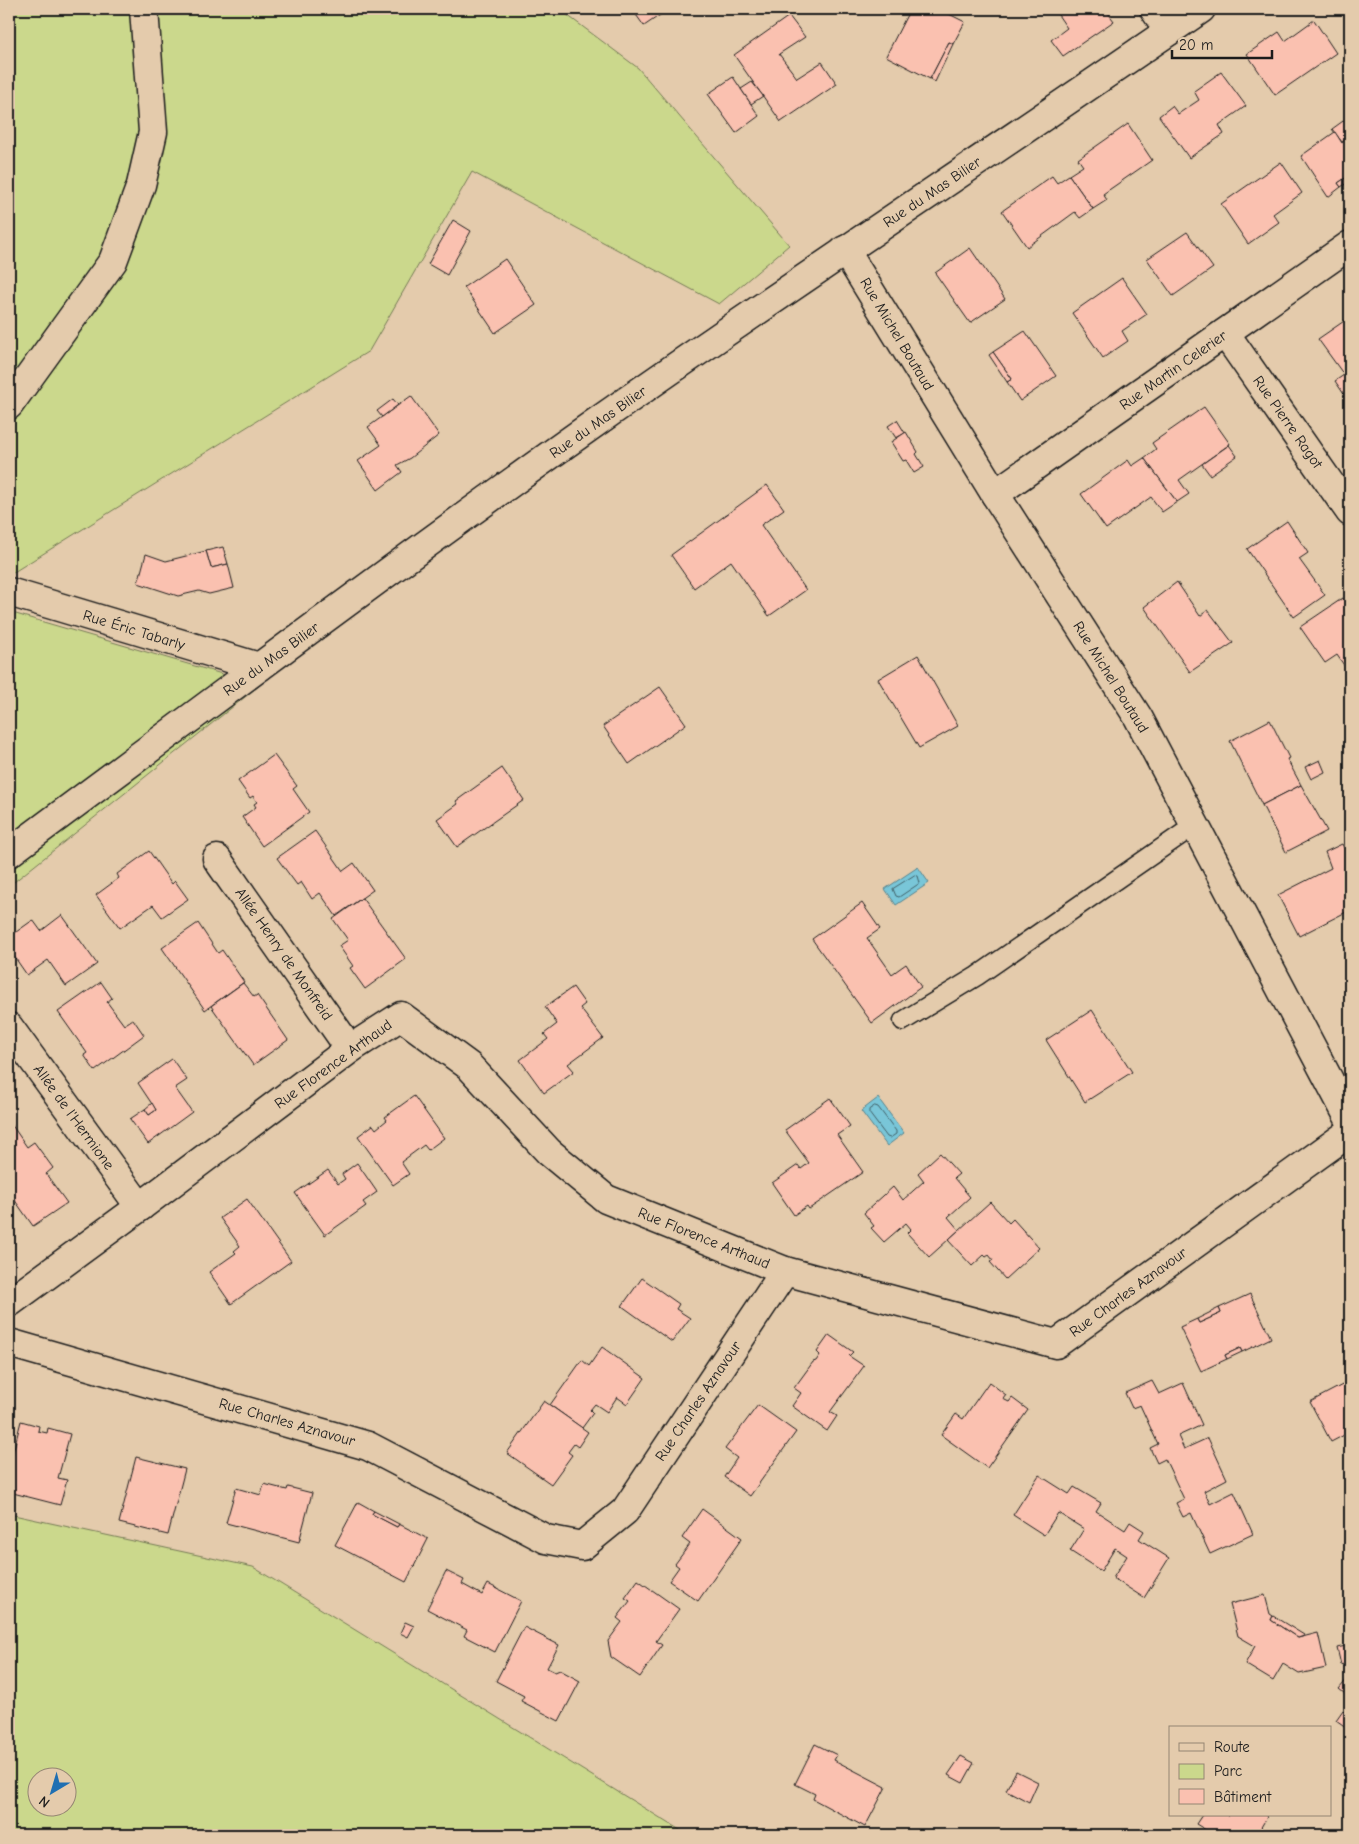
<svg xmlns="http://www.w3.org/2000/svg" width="1359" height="1844" font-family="'Comic Neue',sans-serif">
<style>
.green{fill:#cbd88c;stroke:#747a54;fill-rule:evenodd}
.water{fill:#79c6d8;stroke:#54828d}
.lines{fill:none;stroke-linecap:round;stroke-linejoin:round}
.shore{stroke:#416067;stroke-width:1}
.building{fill:#fac1b0;stroke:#1c1c1c}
.service-casing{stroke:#1c1c1c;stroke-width:21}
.minor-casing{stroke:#1c1c1c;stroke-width:31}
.tertiary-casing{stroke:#1c1c1c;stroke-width:31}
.service{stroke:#e4cbac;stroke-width:18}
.minor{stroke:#e4cbac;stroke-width:28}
.tertiary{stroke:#e4cbac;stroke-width:28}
.labels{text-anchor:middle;stroke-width:4.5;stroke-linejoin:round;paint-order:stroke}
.street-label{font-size:15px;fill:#1c1c1c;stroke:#e4cbac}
</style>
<rect width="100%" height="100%" fill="#e4cbac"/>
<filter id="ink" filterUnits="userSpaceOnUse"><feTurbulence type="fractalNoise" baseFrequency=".02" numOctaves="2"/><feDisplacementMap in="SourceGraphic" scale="10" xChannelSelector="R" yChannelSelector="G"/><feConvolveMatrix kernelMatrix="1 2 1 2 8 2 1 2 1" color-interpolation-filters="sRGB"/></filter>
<g filter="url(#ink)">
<!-- green -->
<g class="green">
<polygon points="9,9 559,9 638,68 789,245 719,304 472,172 369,351 9,575"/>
<polygon points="9,612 260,685 9,886"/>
<path d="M9,1514L253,1567L688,1835H9ZM38,1776H68V1806H38Z"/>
</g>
<!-- water -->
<g class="water">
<polygon points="918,867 929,883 896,905 885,889"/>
<polygon points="878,1098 904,1133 887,1146 861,1111"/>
</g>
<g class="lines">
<!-- shore -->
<g class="shore">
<polygon points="915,875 918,876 920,883 899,897 896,896 893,889"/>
<polygon points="875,1106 878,1107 896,1131 896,1134 890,1138 887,1137 869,1113 869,1110"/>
</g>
</g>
<!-- building -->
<g class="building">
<polygon points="632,9 669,9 644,26"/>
<polygon points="910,9 939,9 965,22 953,44 949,42 930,79 886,56"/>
<polygon points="1054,9 1098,9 1100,11 1105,9 1114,21 1063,56 1051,40 1067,28"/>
<polygon points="789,16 805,37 779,54 797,78 822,62 837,84 781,122 734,55"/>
<polygon points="1314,20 1336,53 1275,95 1247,54 1279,32 1285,41"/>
<polygon points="949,42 953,44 935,82 930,79"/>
<polygon points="1221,72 1246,106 1219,125 1224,134 1189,158 1159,116 1172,106 1178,114 1199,100 1194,91"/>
<polygon points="733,77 759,116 736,133 708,94"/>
<polygon points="752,82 763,96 751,104 741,89"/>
<polygon points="1350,116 1350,137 1342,142 1332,129"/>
<polygon points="1128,124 1152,160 1103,194 1107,200 1093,209 1069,175 1083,166 1078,159"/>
<polygon points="1335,132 1342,143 1350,137 1350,175 1338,183 1341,187 1328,197 1301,156"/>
<polygon points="1281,162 1302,193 1273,214 1279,222 1248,244 1221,204"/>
<polygon points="1069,175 1093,209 1080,218 1075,212 1027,247 1002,211 1052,176 1057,183"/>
<polygon points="1350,175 1350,181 1341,187 1338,183"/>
<polygon points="453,220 471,231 447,275 428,264"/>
<polygon points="1187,232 1213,268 1173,296 1147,259"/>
<polygon points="970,248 1005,299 970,323 935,273"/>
<polygon points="505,259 536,305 495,333 464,287"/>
<polygon points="1122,278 1147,314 1122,331 1128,341 1103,358 1072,313"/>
<polygon points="1350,317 1350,403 1335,381 1344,375 1318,339"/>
<polygon points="1025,331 1056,376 1020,401 1007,382 1012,379 993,352"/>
<polygon points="993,352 1012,379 1007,382 989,355"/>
<polygon points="411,396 439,435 410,458 397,465 402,472 378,490 358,461 381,445 368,427"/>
<polygon points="393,399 398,405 382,417 377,411"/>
<polygon points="1204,407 1230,444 1179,480 1189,494 1177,502 1144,458 1156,449 1152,443"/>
<polygon points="897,420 905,433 896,438 888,426"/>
<polygon points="906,432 918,452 916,454 924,467 914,473 906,460 903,461 891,442"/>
<polygon points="1229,445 1237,456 1210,475 1202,464"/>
<polygon points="1144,458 1177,502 1162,512 1151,497 1106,529 1081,494 1128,460 1132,466"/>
<polygon points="767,485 784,509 761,525 806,590 769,616 731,561 694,588 671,555"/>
<polygon points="1287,521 1308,553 1299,559 1325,595 1294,617 1247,549"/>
<polygon points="223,547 228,564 211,568 206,551"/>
<polygon points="206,551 211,568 228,564 234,588 209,594 199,591 178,596 138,583 146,554 166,561"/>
<polygon points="1177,582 1200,616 1208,610 1233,643 1190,672 1144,607"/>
<polygon points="1343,598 1350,608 1350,674 1337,655 1325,663 1300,627"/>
<polygon points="918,655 958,726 919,748 878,679"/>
<polygon points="660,687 686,724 629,764 603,726"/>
<polygon points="1270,720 1289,758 1287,759 1301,785 1262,805 1230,741"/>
<polygon points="274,755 297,786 293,789 309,812 262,846 242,817 256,807 254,804 257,802 253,796 250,798 238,781"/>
<polygon points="1320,760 1325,772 1311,779 1305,767"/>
<polygon points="502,768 524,800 457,847 437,819 458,804 456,801"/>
<polygon points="1301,785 1327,831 1286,852 1262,805"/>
<polygon points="315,831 343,871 354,863 373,890 336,916 320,893 312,899 301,882 297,885 277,858"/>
<polygon points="1342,844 1350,859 1350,910 1299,936 1278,895 1331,868 1325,852"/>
<polygon points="149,851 172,884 175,881 188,899 162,917 153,905 120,928 96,895 119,878 117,874"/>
<polygon points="362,898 406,959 365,989 350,968 353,966 339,946 348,940 333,919"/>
<polygon points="862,903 880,929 867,938 892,974 906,964 921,987 872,1023 812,939"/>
<polygon points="62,915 97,964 66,986 48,960 27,975 9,949 9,937 33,920 41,931"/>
<polygon points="198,923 218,953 222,950 244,982 205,1010 162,948"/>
<polygon points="101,982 112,998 107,1002 124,1025 133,1019 144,1035 95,1071 84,1055 87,1053 58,1012"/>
<polygon points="243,983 254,997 257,995 288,1040 253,1065 211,1006"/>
<polygon points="573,987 585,1004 580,1008 603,1038 568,1064 574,1071 544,1093 520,1060 548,1039 544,1034 557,1024 545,1007"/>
<polygon points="1092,1010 1132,1072 1085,1102 1046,1040"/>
<polygon points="172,1059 187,1080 175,1088 192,1112 148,1144 130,1119 145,1109 149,1115 156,1110 138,1083"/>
<polygon points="414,1096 444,1138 428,1150 424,1145 401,1162 409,1174 393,1185 358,1136 373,1125 376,1129 387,1120 385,1117"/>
<polygon points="830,1098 850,1126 837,1135 863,1172 809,1209 807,1206 794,1215 772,1183 798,1165 801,1169 809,1163 785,1130"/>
<polygon points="152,1103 156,1110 149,1115 145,1109"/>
<polygon points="9,1121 27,1147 34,1142 53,1168 46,1174 67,1203 33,1226 9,1192"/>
<polygon points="940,1153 959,1174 954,1178 970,1197 948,1217 959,1230 929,1257 907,1233 911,1229 906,1223 884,1242 871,1228 874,1226 864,1213 893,1187 903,1200 924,1181 918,1173"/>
<polygon points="357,1163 377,1192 363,1202 366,1206 325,1235 295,1193 328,1170 338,1184 345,1179 342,1174"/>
<polygon points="247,1199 291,1261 231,1304 209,1272 236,1253 234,1251 240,1246 220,1218"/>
<polygon points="990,1202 1009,1223 1013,1219 1039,1248 1005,1279 990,1262 993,1260 989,1255 986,1257 984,1255 972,1266 948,1240"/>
<polygon points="642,1278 679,1304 676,1309 690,1318 672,1342 622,1306"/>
<polygon points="1250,1294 1271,1338 1242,1352 1240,1348 1225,1355 1227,1359 1201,1371 1180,1327 1197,1319 1199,1323 1221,1313 1219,1308"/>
<polygon points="1219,1308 1221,1313 1199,1323 1197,1319"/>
<polygon points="829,1335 853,1352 849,1356 864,1366 830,1412 837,1416 827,1431 792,1406 801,1393 794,1388 813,1362 816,1361 820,1355 817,1352"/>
<polygon points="602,1347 645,1378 627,1404 617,1397 607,1412 595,1404 590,1410 593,1413 582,1428 550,1405 582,1360 589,1366"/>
<polygon points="1240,1348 1242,1352 1227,1359 1225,1355"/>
<polygon points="1152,1381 1159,1394 1183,1383 1202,1425 1178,1436 1184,1449 1208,1438 1227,1479 1204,1491 1210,1504 1234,1492 1253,1534 1210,1554 1191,1513 1183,1517 1176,1503 1184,1499 1165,1459 1157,1463 1150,1448 1158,1444 1140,1405 1132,1408 1125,1393"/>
<polygon points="1350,1381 1350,1432 1331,1442 1310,1402"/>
<polygon points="989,1382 1006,1395 1003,1399 1009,1402 1012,1398 1028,1410 987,1468 941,1435 956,1414 963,1419"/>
<polygon points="544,1401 588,1432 578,1447 574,1444 568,1452 572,1455 551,1484 507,1453"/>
<polygon points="758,1405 796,1432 750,1496 724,1477 737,1458 725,1449"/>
<polygon points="21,1421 39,1426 38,1431 47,1433 48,1428 70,1434 58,1478 67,1480 60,1505 9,1492 9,1468"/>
<polygon points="136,1457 185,1469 168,1535 119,1523"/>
<polygon points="1039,1475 1069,1494 1074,1487 1101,1503 1096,1511 1125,1530 1130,1522 1144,1531 1139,1539 1169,1558 1144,1598 1113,1578 1127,1556 1115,1548 1101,1571 1070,1551 1084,1529 1058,1513 1044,1535 1013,1515"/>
<polygon points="264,1484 287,1490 288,1487 312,1493 299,1542 226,1523 236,1488 261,1495"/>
<polygon points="358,1502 374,1511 372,1514 397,1527 399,1524 428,1539 406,1582 335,1545"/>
<polygon points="702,1509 742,1538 698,1601 669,1581 679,1567 675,1564 690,1544 682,1538"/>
<polygon points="374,1511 399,1524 397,1527 372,1514"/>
<polygon points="446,1571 464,1580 462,1584 482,1595 488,1584 521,1601 495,1652 464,1636 467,1630 427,1609"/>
<polygon points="638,1580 679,1609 656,1641 662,1645 640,1677 611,1657 608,1641 622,1622 617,1618 630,1601 625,1598"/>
<polygon points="1265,1595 1270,1614 1273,1616 1271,1620 1298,1638 1318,1633 1326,1668 1299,1674 1283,1664 1273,1681 1245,1664 1255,1646 1238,1636 1230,1604"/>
<polygon points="1273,1616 1304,1635 1304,1636 1298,1638 1271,1620"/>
<polygon points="405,1622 414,1626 408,1637 400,1633"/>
<polygon points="524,1627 559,1645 547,1668 555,1672 560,1670 580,1681 559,1721 521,1701 524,1696 496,1681"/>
<polygon points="1350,1645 1350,1662 1341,1665 1337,1648"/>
<polygon points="1349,1677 1350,1679 1349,1697 1339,1689"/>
<polygon points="1343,1710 1350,1716 1350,1730 1336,1720"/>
<polygon points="815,1744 837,1755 834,1760 886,1787 865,1827 813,1799 815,1794 795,1784"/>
<polygon points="961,1756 974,1763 963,1783 948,1775"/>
<polygon points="1016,1771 1038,1782 1029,1802 1006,1790"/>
<polygon points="1202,1815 1265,1815 1267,1817 1260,1829 1251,1831 1252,1835 1214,1835 1196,1824"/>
</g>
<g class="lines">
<defs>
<polyline id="service" points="903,1021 977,976 1195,825"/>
<g id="minor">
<polyline points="1154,9 1169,31"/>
<polyline points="845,250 995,494 1138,717 1350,1120"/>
<polyline points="1225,333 1350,512"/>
<polyline points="9,405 113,261 141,185 153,132 144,9"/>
<polyline points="995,494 1350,245"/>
<polyline points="9,592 259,667"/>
<polyline points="217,859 350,1049"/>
<polyline points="9,1027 140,1207"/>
<polyline points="9,1303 140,1207 350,1049 401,1016 469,1066 549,1152 606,1199 785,1271"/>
<polyline points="9,1343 368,1446 546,1539 582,1546 625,1511 785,1271 1056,1344 1350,1132"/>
</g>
<path id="tertiary" d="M9,853C203,709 397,563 595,423C795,282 1000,148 1201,9"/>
</defs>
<!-- service casing -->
<use href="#service" class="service-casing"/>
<!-- minor casing -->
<use href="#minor" class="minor-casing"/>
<!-- tertiary casing -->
<use href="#tertiary" class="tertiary-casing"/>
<!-- service -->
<use href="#service" class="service"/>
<!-- minor -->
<use href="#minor" class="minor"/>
<!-- tertiary -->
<use href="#tertiary" class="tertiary"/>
</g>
</g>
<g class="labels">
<!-- street labels -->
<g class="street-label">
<text transform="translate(932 192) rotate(-34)" y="5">Rue du Mas Bilier</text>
<text transform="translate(897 334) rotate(59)" y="5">Rue Michel Boutaud</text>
<text transform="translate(1173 370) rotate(-35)" y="5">Rue Martin Celerier</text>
<text transform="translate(598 422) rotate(-35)" y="5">Rue du Mas Bilier</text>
<text transform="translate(1288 422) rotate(55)" y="5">Rue Pierre Ragot</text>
<text transform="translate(134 630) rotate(17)" y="5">Rue Éric Tabarly</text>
<text transform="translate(271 659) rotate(-36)" y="5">Rue du Mas Bilier</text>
<text transform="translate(1111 677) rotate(58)" y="5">Rue Michel Boutaud</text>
<text transform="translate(284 954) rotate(55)" y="5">Allée Henry de Monfreid</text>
<text transform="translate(333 1064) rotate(-36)" y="5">Rue Florence Arthaud</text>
<text transform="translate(74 1117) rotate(54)" y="5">Allée de l'Hermione</text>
<text transform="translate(704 1238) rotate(22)" y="5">Rue Florence Arthaud</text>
<text transform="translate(1128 1292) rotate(-36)" y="5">Rue Charles Aznavour</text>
<text transform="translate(698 1401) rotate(-56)" y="5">Rue Charles Aznavour</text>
<text transform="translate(287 1422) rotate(16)" y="5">Rue Charles Aznavour</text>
</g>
</g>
<!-- margin -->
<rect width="1359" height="1844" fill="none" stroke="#e4cbac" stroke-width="30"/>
<rect x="15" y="15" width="1329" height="1814" fill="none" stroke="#1c1c1c" stroke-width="2" filter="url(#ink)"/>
<!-- legend -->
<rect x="1169" y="1726" width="162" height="90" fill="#e4cbac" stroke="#948572"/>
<rect x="1179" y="1743" width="25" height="8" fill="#e4cbac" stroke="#948572"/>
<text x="1214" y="1752" font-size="15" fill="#1c1c1c">Route</text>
<rect x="1179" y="1764" width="25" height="15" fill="#cbd88c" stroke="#948572"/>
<text x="1214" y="1776" font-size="15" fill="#1c1c1c">Parc</text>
<rect x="1179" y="1789" width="25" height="15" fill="#fac1b0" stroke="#948572"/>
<text x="1214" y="1802" font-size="15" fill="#1c1c1c">Bâtiment</text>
<!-- north arrow -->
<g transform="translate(52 1792) rotate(218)"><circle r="24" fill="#e4cbac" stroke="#948572"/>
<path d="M0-4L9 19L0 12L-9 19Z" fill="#1f6fb2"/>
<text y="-8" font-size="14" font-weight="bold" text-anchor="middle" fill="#1c1c1c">N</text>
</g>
<!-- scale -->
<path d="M1172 50v8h100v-8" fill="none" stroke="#1c1c1c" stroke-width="2.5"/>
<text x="1179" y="50" font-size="15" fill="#1c1c1c" stroke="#e4cbac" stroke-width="4" paint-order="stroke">20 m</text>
</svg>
